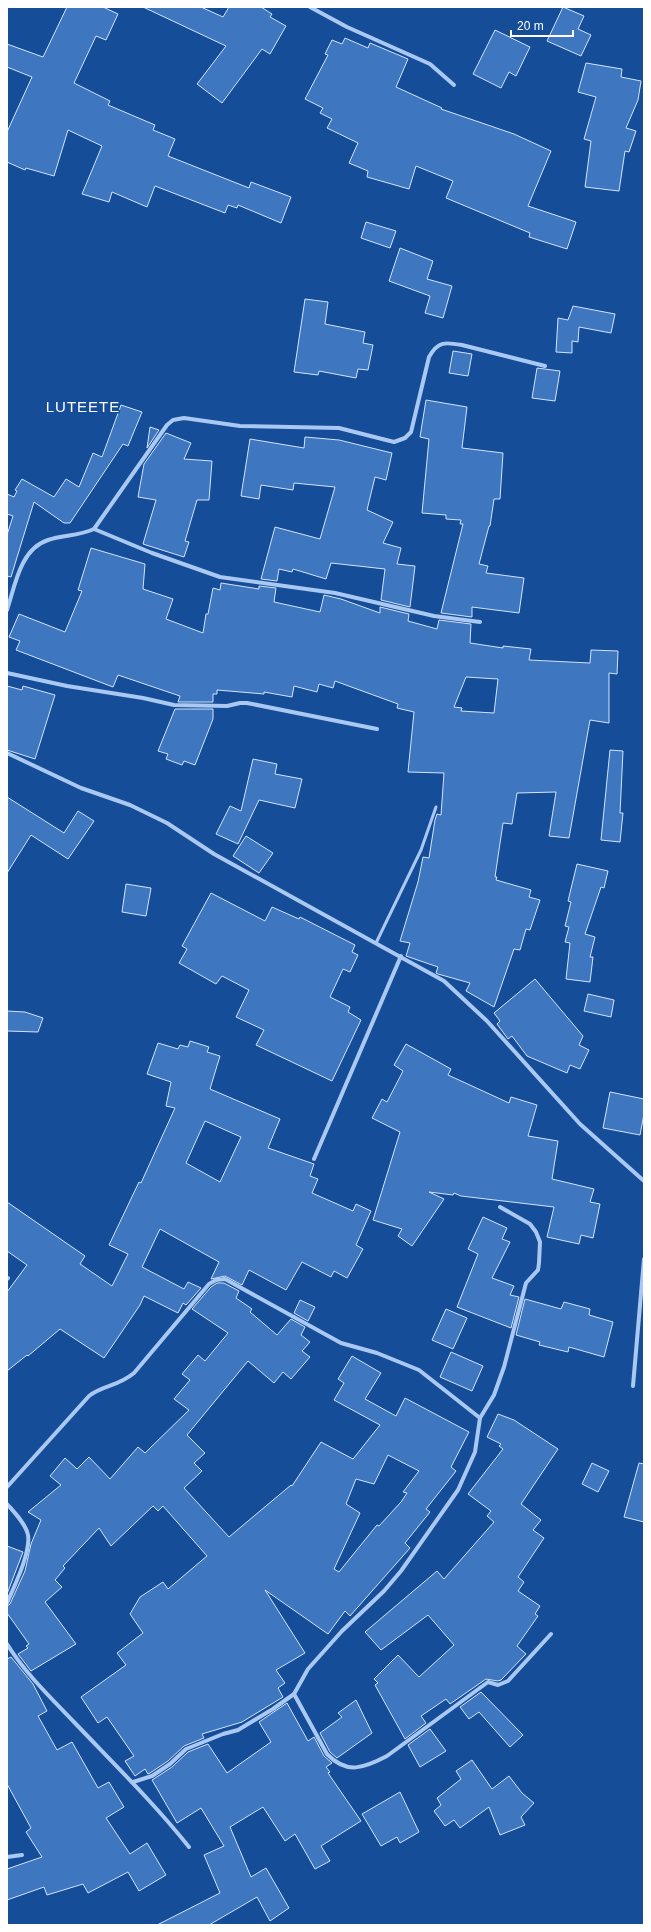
<svg xmlns="http://www.w3.org/2000/svg" width="651" height="1932" font-family="Arial,sans-serif">
<style>
.building{fill:#3f76c0;stroke:#d2e4fc;fill-rule:evenodd}
.lines{fill:none;stroke-linecap:round;stroke-linejoin:round}
.service{stroke:#aac9f2;stroke-width:3}
.minor{stroke:#aac9f2;stroke-width:4}
.labels{text-anchor:middle;stroke-width:3;stroke-linejoin:round;paint-order:stroke}
.quarter-label{font-size:15px;letter-spacing:1px;fill:#fff;stroke:#164d99}
</style>
<rect width="100%" height="100%" fill="#164d99"/>
<!-- building -->
<g class="building">
<polygon points="67,7 103,7 118,14 106,40 96,36 74,83 110,101 108,105 155,125 153,130 175,139 168,156 249,188 251,182 291,197 281,223 238,205 237,208 228,205 225,213 155,186 147,207 112,192 109,202 82,194 102,146 68,130 54,176 26,168 25,170 7,162 7,132 32,77 7,67 7,44 43,57"/>
<polygon points="143,7 201,7 223,17 229,7 261,7 272,14 270,17 286,26 270,54 262,49 222,103 197,84 226,46"/>
<polygon points="563,7 584,16 578,29 591,35 581,56 547,41"/>
<polygon points="495,30 530,47 516,76 509,72 501,88 473,74"/>
<polygon points="345,38 368,48 370,43 408,59 396,87 442,108 441,109 514,134 551,151 528,206 576,222 567,249 529,237 530,233 446,198 453,181 416,166 409,189 367,177 368,171 349,163 358,143 327,128 332,119 320,113 323,108 305,99 328,55 325,54 332,40 342,44"/>
<polygon points="586,63 622,69 621,77 641,81 638,100 626,128 636,131 629,152 625,151 619,191 585,187 591,141 584,139 596,97 578,92"/>
<polygon points="366,222 396,231 390,248 361,238"/>
<polygon points="400,248 433,261 427,279 452,286 443,318 425,313 430,296 389,281"/>
<polygon points="305,299 328,302 325,324 365,332 363,343 373,345 368,370 358,369 356,378 319,371 318,375 294,372"/>
<polygon points="573,306 615,314 611,333 579,327 578,342 572,341 572,353 556,352 558,318 568,320"/>
<polygon points="453,351 472,354 468,376 449,373"/>
<polygon points="537,368 560,371 555,401 532,398"/>
<polygon points="426,400 467,407 462,448 503,453 500,499 494,499 490,526 489,526 479,564 488,566 486,573 524,578 519,613 472,607 472,617 441,613 463,524 460,524 461,520 446,519 446,515 422,513 429,439 420,437"/>
<polygon points="121,405 142,412 128,446 123,444 70,523 64,523 34,502 11,577 7,576 7,535 13,516 7,514 7,494 14,497 17,491 15,490 22,479 54,497 66,479 79,487 93,453 102,457"/>
<polygon points="150,427 159,430 147,448"/>
<polygon points="166,433 191,443 184,459 212,461 209,500 197,500 185,541 189,542 184,557 143,544 156,500 138,497 144,464"/>
<polygon points="305,437 339,440 392,453 386,480 375,477 367,510 393,522 383,543 401,548 397,564 415,566 410,607 381,600 385,569 331,563 326,579 293,569 292,572 279,569 277,581 261,579 275,527 320,539 335,487 294,483 293,490 261,485 259,499 241,496 250,439 304,448"/>
<path d="M91,548L145,564L143,589L173,599L166,619L203,633L206,614H208L213,588L220,590L221,583L259,589V586L276,588L274,602L320,612L324,595L341,599L380,613V607L409,614L408,621L437,629L439,620L471,624L470,643L503,648V646L531,649L529,660L590,663L591,650L618,651L617,674L609,673V723L590,720L569,838L549,836L556,792L517,793L512,824L503,823L495,877H497L496,880L531,890L529,897L540,900L530,930L526,929L520,950L514,949L494,1007L466,991L470,983L438,974L436,973L438,967L406,956L410,943L400,941L418,882L423,857L429,858L435,820L437,814L441,815L444,773L408,772L414,712L397,708L398,704L335,681L333,688L319,684L317,692L294,686L292,697L264,692V694L217,690V694H213V702H178L180,696L118,675L113,687L16,650L20,641L9,637L19,614L65,632L82,591L78,590ZM466,677L498,679L494,713L461,711L462,708L454,707Z"/>
<polygon points="7,686 22,690 23,686 55,695 35,759 7,750"/>
<polygon points="175,709 213,709 213,719 195,765 184,761 182,765 166,759 168,754 158,751"/>
<polygon points="610,750 623,751 620,813 623,813 620,842 601,840"/>
<polygon points="253,759 277,764 275,774 302,779 295,808 259,800 238,844 216,834 230,806 241,811"/>
<polygon points="7,797 64,833 78,811 94,821 68,859 31,835 7,873"/>
<polygon points="246,836 273,853 259,873 233,856"/>
<polygon points="577,864 608,871 604,888 601,887 585,934 595,937 590,957 593,957 590,982 566,979 570,943 565,942 569,927 565,926 571,902 568,901"/>
<polygon points="126,884 151,888 146,916 122,912"/>
<polygon points="211,893 265,921 272,907 299,919 300,917 355,945 352,952 358,955 350,972 343,969 330,997 350,1007 348,1012 361,1020 332,1081 256,1045 264,1030 236,1017 249,990 222,976 216,984 179,963 187,949 182,946"/>
<polygon points="535,979 583,1036 579,1045 589,1050 580,1069 570,1065 567,1073 527,1056 512,1036 508,1039 497,1024 500,1021 494,1013"/>
<polygon points="588,994 614,1000 611,1017 584,1011"/>
<polygon points="7,1011 25,1012 43,1018 38,1032 7,1031"/>
<path d="M190,1041L209,1047L207,1052L220,1056L210,1089L280,1119L268,1148L314,1164L310,1176L318,1179L312,1193L353,1211L356,1204L371,1211L356,1245L363,1249L347,1278L334,1271L331,1277L302,1262L286,1290L249,1270L242,1285L225,1276L211,1279L219,1262L160,1229L142,1267L184,1289L188,1282L201,1288L186,1305L183,1303L178,1313L144,1296L140,1305L104,1358L60,1329L28,1356L27,1355L7,1371V1292L27,1265L7,1251V1202L85,1256L80,1264L112,1286L128,1254L109,1245L139,1182L141,1183L175,1108L166,1106L171,1082L147,1074L158,1043L178,1049L180,1045L188,1047ZM205,1121L241,1137L220,1182L186,1163Z"/>
<polygon points="406,1044 451,1069 448,1075 509,1103 511,1097 537,1105 528,1136 558,1141 552,1179 594,1189 590,1202 600,1204 593,1238 581,1235 579,1244 547,1237 554,1207 461,1196 454,1193 453,1195 429,1192 444,1199 412,1246 398,1236 402,1229 373,1220 400,1132 372,1118 382,1099 387,1102 403,1071 394,1065"/>
<polygon points="610,1092 644,1099 644,1114 640,1135 603,1128"/>
<polygon points="483,1217 507,1228 502,1239 510,1242 492,1278 514,1286 510,1295 519,1297 511,1328 457,1307 478,1254 468,1249"/>
<path d="M217,1283H224L239,1291L236,1298L252,1309L250,1312L277,1335L291,1319L305,1327L301,1335L310,1342L302,1351L310,1357L291,1379L283,1372L274,1383L248,1361L187,1435L205,1453L194,1463L202,1471L184,1488L229,1537L291,1485L292,1486L321,1442L353,1459L380,1425L334,1400L344,1383L338,1379L352,1356L381,1373L365,1399L396,1416L405,1398L469,1432L451,1467L456,1471L426,1509L430,1512L405,1543L410,1548L350,1616L345,1611L328,1634L265,1590L305,1653L276,1670L285,1683L278,1688L283,1697L242,1722L202,1734L204,1738L184,1746L168,1761L150,1773L148,1774L145,1769L135,1776L125,1761L134,1756L107,1717L98,1723L81,1697L126,1665L117,1653L143,1633L130,1614L140,1597L163,1582L168,1589L207,1556L163,1506L158,1511L153,1506L111,1546L99,1528L63,1566L65,1568L55,1580L62,1587L45,1602L76,1644L31,1671L18,1654L28,1648L26,1646L29,1644L7,1613V1606L10,1604L25,1571L31,1544L41,1520L28,1512L61,1485L50,1476L65,1458L77,1469L89,1457L110,1479L138,1447L145,1453L189,1410L174,1399L190,1380L182,1374L198,1355L205,1361L228,1333L192,1309L211,1287ZM388,1455L419,1471L403,1492L407,1493L401,1502L379,1526L377,1525L339,1572L334,1569L360,1513L346,1504L356,1479L374,1484Z"/>
<polygon points="525,1299 561,1309 564,1302 590,1309 589,1315 613,1322 604,1357 569,1347 568,1352 539,1345 540,1342 516,1335"/>
<polygon points="300,1300 315,1307 308,1321 294,1313"/>
<polygon points="446,1309 467,1318 453,1349 432,1340"/>
<polygon points="451,1352 483,1366 472,1391 440,1377"/>
<polygon points="498,1414 514,1420 558,1449 521,1504 541,1520 533,1530 544,1538 518,1577 524,1582 518,1591 540,1606 535,1614 538,1616 517,1646 526,1654 501,1680 498,1681 486,1679 450,1704 446,1699 421,1716 426,1723 405,1739 375,1685 378,1683 374,1679 398,1655 419,1677 454,1645 428,1615 381,1650 365,1632 437,1571 444,1579 494,1522 487,1516 491,1511 468,1494 503,1449 499,1446 501,1444 487,1437"/>
<polygon points="592,1463 609,1471 598,1492 582,1484"/>
<polygon points="639,1463 644,1464 644,1522 624,1517"/>
<polygon points="7,1546 23,1552 7,1594"/>
<polygon points="11,1657 33,1684 47,1711 38,1716 57,1750 72,1742 98,1788 109,1782 124,1807 106,1818 130,1854 147,1843 166,1875 139,1891 128,1872 88,1893 83,1884 47,1895 44,1887 7,1900 7,1869 42,1857 26,1832 31,1828 7,1784 7,1659"/>
<polygon points="481,1692 523,1735 510,1747 479,1712 469,1719 460,1707"/>
<polygon points="356,1700 372,1733 337,1758 330,1752 320,1733 342,1717 338,1713"/>
<polygon points="287,1703 308,1741 314,1737 324,1756 332,1763 326,1767 330,1772 328,1773 361,1821 321,1846 330,1861 315,1869 295,1834 285,1841 263,1807 230,1827 251,1877 266,1868 289,1908 270,1921 257,1897 209,1925 157,1925 220,1893 204,1855 224,1846 201,1808 177,1823 152,1780 172,1767 188,1752 208,1744 227,1773 271,1742 259,1722"/>
<polygon points="430,1729 446,1751 420,1767 408,1745"/>
<polygon points="472,1760 492,1789 509,1776 522,1793 534,1803 521,1817 525,1825 500,1835 489,1807 460,1828 454,1820 445,1826 434,1811 441,1805 437,1798 461,1779 456,1771"/>
<polygon points="400,1792 419,1832 400,1843 397,1837 381,1846 362,1814"/>
</g>
<g class="lines">
<!-- service -->
<polyline class="service" points="376,943 421,850 436,807"/>
<!-- minor -->
<g class="minor">
<polyline points="310,7 347,27 430,64 454,85"/>
<polyline points="94,529 152,553 220,577 335,593 434,616 480,622"/>
<path d="M7,610C15,586 20,549 48,540C64,535 78,536 94,529L167,425L173,420L184,418L240,426L339,428L394,442L405,438L411,432L429,357C438,341 445,342 462,345L545,366"/>
<polyline points="7,673 67,686 143,698 174,705 227,706 240,703 247,703 377,729"/>
<polyline points="7,753 81,788 130,805 167,823 214,854 444,981 487,1021 580,1124 644,1181"/>
<polyline points="314,1159 401,956"/>
<polyline points="7,1279 8,1278"/>
<polyline points="633,1386 644,1259"/>
<path d="M7,1487L89,1396C103,1385 117,1387 134,1373L209,1284L216,1280L225,1279L341,1343L377,1353L419,1370L480,1418"/>
<path d="M7,1504C14,1512 26,1524 28,1535C31,1552 14,1587 7,1603"/>
<path d="M7,1644C25,1673 50,1697 74,1722C113,1763 154,1803 189,1847"/>
<path d="M294,1694L327,1754C347,1775 364,1768 387,1756L488,1682L498,1685L508,1681L551,1634"/>
<polyline points="133,1782 152,1776 170,1764 186,1749 223,1734 238,1730 273,1709 294,1694 308,1669 342,1631 384,1591 401,1571 458,1490 475,1452 480,1418 494,1395 504,1367 526,1283 538,1270 539,1263 540,1242 536,1232 530,1224 500,1207"/>
<polyline points="7,1857 22,1855"/>
</g>
</g>
<g class="labels">
<!-- quarter labels -->
<g class="quarter-label">
<text x="83" y="412">LUTEETE</text>
</g>
</g>
<!-- border -->
<rect width="651" height="1932" fill="none" stroke="#ffffff" stroke-width="16"/>
<!-- scale -->
<path d="M511 30v6h62v-6" fill="none" stroke="#ffffff" stroke-width="2"/>
<text x="517" y="30" font-size="12" fill="#ffffff" stroke="#164d99" stroke-width="3" paint-order="stroke">20 m</text>
</svg>
